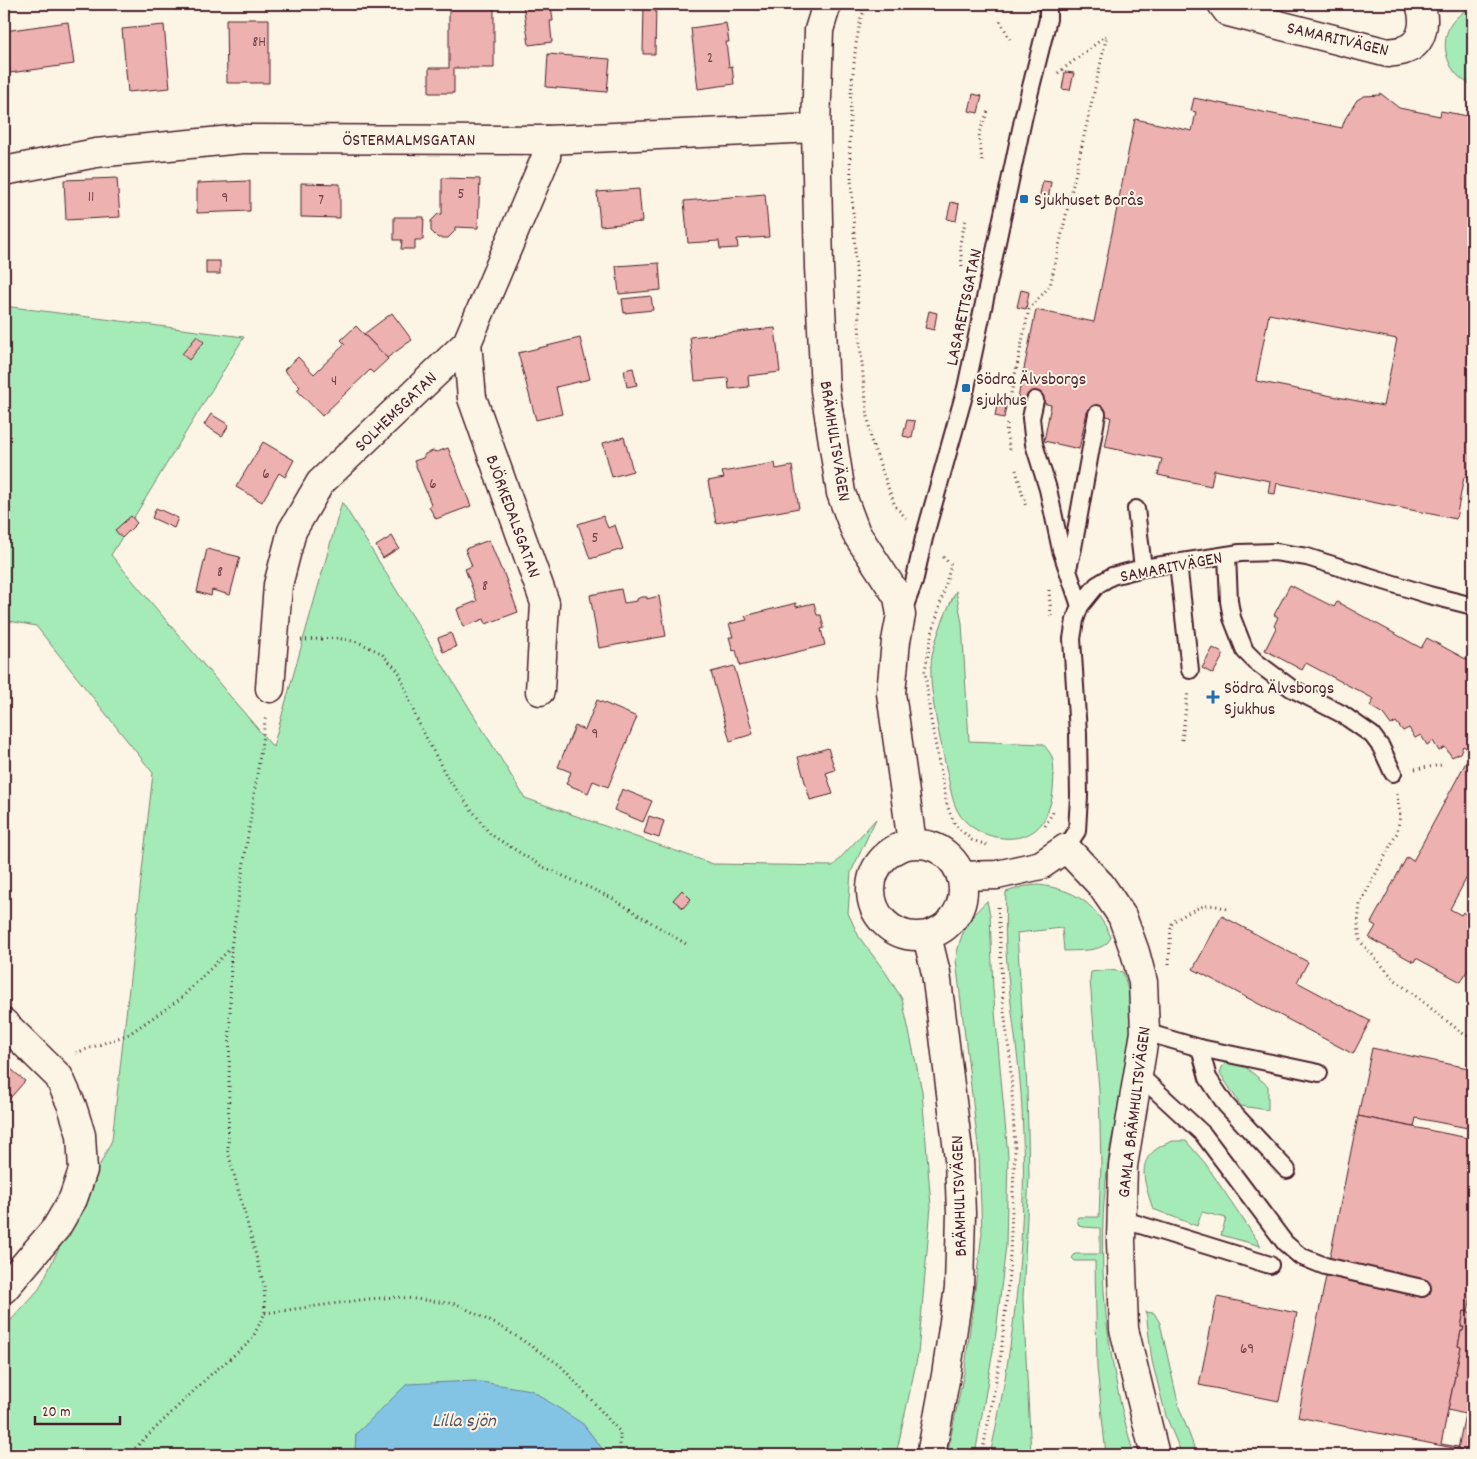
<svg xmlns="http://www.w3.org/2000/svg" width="1477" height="1459" font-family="Dekko,sans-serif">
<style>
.green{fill:#a5ebb8;stroke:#788572}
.water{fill:#83c4e4;stroke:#6c829a}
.building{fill:#edb2b0;stroke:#4a1f2b;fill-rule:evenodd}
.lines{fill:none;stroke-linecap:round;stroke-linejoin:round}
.lane-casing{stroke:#4a1f2b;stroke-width:20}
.street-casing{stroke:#4a1f2b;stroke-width:31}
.secondary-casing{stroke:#4a1f2b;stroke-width:31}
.path{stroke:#4a1f2b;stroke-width:3;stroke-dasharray:1 4;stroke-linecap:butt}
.lane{stroke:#fcf5e5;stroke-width:16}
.street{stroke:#fcf5e5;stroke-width:28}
.secondary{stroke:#fcf5e5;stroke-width:28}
.poi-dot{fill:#1f6fb2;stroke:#fcf5e5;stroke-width:2}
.labels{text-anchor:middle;stroke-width:4;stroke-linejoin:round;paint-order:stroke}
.number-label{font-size:15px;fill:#73444c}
.street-label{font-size:18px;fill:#4a1f2b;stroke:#fcf5e5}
.poi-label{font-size:18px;fill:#4a1f2b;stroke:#fcf5e5;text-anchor:start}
.water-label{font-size:19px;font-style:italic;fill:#5b5162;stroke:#fcf5e5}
</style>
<rect width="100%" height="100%" fill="#fcf5e5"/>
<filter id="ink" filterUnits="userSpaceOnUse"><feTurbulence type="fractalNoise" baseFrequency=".02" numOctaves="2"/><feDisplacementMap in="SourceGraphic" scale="10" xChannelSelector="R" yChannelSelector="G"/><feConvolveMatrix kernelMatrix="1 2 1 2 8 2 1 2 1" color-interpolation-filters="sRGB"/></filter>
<g filter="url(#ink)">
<!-- green -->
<g class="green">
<path d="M1471,7H1473V85C1450,78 1438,47 1450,26C1455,17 1463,12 1471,7Z"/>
<polygon points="4,306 244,337 111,555 273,747 342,502 525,798 713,864 833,866 876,819 851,872 848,913 859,937 886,973 902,999 922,1091 931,1206 918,1354 896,1455 607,1455 583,1424 356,1434 355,1455 4,1455 4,1328 39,1289 112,1140 153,773 36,626 4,620"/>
<path d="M956,591L962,623L969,741L1043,744C1046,748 1050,752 1052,757C1055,766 1054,792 1051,802C1049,808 1046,818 1042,823C1023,849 976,839 960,815C951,802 950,783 946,768C940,735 927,688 932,655C935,639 948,606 956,591Z"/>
<path d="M1039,885C1076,890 1095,903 1111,937C1105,953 1079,950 1064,951L1062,928L1017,933L1027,1088L1029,1176L1023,1298L1031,1455H990C1015,1343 1028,1225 1022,1110C1020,1065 1012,1020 1008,975C1005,948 1005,919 1006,892L1025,886Z"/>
<path d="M987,901L990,915L993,989L1008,1156L1007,1201L1006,1245L996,1333L975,1455H947L965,1368L982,1233L979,1154L956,960C959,936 968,918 987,901Z"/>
<path d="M1110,970L1123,972C1128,990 1134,1008 1134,1027C1135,1035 1132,1043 1131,1050C1127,1073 1123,1094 1117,1117C1111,1138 1108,1159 1106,1180C1096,1272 1108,1367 1134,1455H1106L1097,1368L1095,1261H1075L1072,1258L1075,1254H1100V1228L1083,1227L1079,1226L1077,1219L1078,1217H1099L1101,1164L1099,1089L1090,980L1091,972Z"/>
<polygon points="1229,1059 1236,1059 1268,1086 1268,1110 1241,1106 1220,1073 1223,1065"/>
<path d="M1173,1141H1186L1205,1163L1261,1246L1221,1235L1226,1218L1202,1212L1197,1226L1153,1209C1143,1178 1133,1155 1173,1141Z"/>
<polygon points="1146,1312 1154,1313 1160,1323 1179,1407 1197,1455 1182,1455 1166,1416 1152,1361"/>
</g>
<!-- water -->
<polygon class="water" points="475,1381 531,1390 583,1424 607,1455 355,1455 356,1434 407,1384"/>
<!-- building -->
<g class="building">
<polygon points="319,4 383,4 383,5 319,6"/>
<polygon points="449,4 494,4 494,68 454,68 454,93 429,93 429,68 449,68"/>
<polygon points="523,4 551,4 553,21 550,21 552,42 529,45"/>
<polygon points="644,4 656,4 655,54 643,54"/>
<polygon points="226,19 269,19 269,83 227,83"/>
<polygon points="68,22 74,64 10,73 4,31"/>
<polygon points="726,23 729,42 726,42 729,67 732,66 734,84 698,89 691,28"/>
<polygon points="164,25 170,88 128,92 122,29"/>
<polygon points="548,54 610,59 607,92 546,87"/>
<polygon points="1065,72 1074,73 1070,90 1062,89"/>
<path d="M1380,93L1399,108L1440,116L1441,111L1473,117V479L1464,477L1456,519L1277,483L1275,494L1268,493L1270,481L1214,470L1211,486L1158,475L1162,459L1105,447L1111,417L1087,412L1079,449L1044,441L1051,405L1018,398L1036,310L1094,322L1135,119L1192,131L1196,112L1191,111L1194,98L1342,128L1345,119L1357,100L1364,96L1380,95ZM1269,314L1397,339L1383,406L1256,381Z"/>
<polygon points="973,94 982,96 978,113 969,111"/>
<polygon points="117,178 120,217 66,220 64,180"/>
<polygon points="442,178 480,179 478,228 455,227 455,231 448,238 438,238 431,231 431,221 438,214 442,214"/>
<polygon points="250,181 250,211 197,213 197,183"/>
<polygon points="1043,181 1051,182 1048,200 1039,198"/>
<polygon points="301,183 340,184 340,218 301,217"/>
<polygon points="639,189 642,222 600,226 597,192"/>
<polygon points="765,194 769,237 737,239 738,248 720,249 719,241 688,243 684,201"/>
<polygon points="951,202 959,204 956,221 947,219"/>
<polygon points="394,217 424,217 423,240 415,240 415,249 401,249 402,240 394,240"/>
<rect x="206" y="261" width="14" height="13"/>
<polygon points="659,263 661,290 619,294 616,266"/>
<polygon points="1021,290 1029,292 1026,309 1017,307"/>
<polygon points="651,296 653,310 624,313 622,299"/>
<polygon points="929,311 937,313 934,330 925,328"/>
<polygon points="392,313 412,340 387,358 364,334"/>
<polygon points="356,326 388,359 373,373 370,370 322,416 297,390 300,387 284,370 298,357 314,374 345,344 341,340"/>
<polygon points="775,328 780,372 748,376 749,387 729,389 728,378 695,381 690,337"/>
<polygon points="197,336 204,342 189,360 182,354"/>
<polygon points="580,338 590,379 556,387 562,414 536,420 518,353"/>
<polygon points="633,368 637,385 627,387 624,370"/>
<polygon points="998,399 1007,401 1004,418 995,416"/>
<polygon points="211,414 229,425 222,436 204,425"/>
<polygon points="907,420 915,421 912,438 903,436"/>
<polygon points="624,437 633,471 612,477 603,443"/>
<polygon points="263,442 294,460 285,477 279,473 262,502 236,487"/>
<polygon points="448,448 471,506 436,519 429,507 431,504 414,461 423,458 425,454 433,451 437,452"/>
<polygon points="775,463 776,469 792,466 799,508 716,523 708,481 724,478 722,472"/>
<polygon points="156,508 178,518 174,528 152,518"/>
<polygon points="131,516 137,523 122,538 115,530"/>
<polygon points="603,516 608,528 615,525 623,549 590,559 578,524"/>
<polygon points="392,536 399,548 383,558 376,546"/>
<polygon points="489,540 501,569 503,571 518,612 486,624 484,619 463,627 457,609 477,601 465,569 472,566 465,549"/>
<polygon points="207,549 240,557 230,595 212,590 211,596 197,592"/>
<polygon points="1290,585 1334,607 1337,602 1421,648 1427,638 1473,663 1473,866 1450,909 1461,915 1463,912 1473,921 1473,971 1468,969 1461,982 1416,958 1414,962 1369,938 1376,926 1371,923 1407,857 1413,861 1472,751 1463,746 1460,753 1452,757 1445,747 1439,751 1433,741 1427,745 1421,735 1415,738 1409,728 1403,731 1396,722 1391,725 1383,714 1370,706 1374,699 1306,663 1302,670 1265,650 1276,628 1274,626 1278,617 1274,615"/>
<polygon points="621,589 624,603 637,601 637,599 641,597 647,597 647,599 659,596 666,636 599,648 590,595"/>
<polygon points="796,603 796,607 814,603 817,615 821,615 824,628 821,629 825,645 740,666 736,650 733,651 729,637 733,637 729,624 747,620 745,616"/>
<polygon points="451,633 456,647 443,652 438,638"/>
<polygon points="1213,648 1224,654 1213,674 1202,668"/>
<polygon points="734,666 753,734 730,741 711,672"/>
<polygon points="597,700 637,717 608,787 593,781 588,793 566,784 571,772 558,767 575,726 585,730"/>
<polygon points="828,748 835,770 826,773 833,794 810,800 798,757"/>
<polygon points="622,789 652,801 643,822 614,810"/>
<polygon points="649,816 664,821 659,838 644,833"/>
<polygon points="682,890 691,899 683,908 673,900"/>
<polygon points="1222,916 1308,962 1297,982 1370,1021 1353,1054 1193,969"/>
<polygon points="1372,1048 1473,1069 1473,1129 1416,1118 1414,1127 1358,1116"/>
<polygon points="4,1063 25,1081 4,1105"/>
<polygon points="1358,1116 1473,1139 1473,1286 1468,1312 1464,1311 1461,1327 1464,1327 1463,1331 1461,1331 1458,1346 1461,1347 1441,1444 1458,1447 1458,1449 1298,1417"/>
<polygon points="1217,1297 1297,1313 1279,1401 1199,1385"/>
<polygon points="1464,1311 1473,1313 1473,1452 1458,1449 1465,1414 1448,1410 1461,1347 1458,1346 1461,1331 1463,1331 1464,1327 1461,1327"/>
</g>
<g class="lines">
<defs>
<g id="lane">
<polyline points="1035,400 1031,418 1034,444 1048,489 1061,550 1080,606"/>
<polyline points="1136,509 1143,568"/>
<polyline points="1227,555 1229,601 1232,618 1245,651 1256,662 1291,688 1342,714 1372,735 1381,747 1393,773"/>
<polyline points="1178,563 1190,670"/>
<polyline points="1068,568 1073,548 1097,414"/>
<polyline points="903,611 914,582 924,538 966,388 1024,115 1048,19 1048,4"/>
<polyline points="1066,848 1077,831 1079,796 1078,733 1072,639 1075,620 1080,606 1097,585 1112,576 1143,568 1240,553 1275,552 1307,557 1429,595 1473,606"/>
<polyline points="1145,1032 1200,1048 1319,1073"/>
<polyline points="1200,1048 1208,1078 1226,1105 1287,1170"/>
<polyline points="1138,1074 1203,1134 1285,1243 1300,1256 1325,1266 1422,1288"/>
<polyline points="1121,1219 1270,1265"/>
</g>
<g id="street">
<path d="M1222,4L1228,12L1388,53C1393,52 1399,52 1404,50C1424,44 1426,21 1420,4"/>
<polyline points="4,171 96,153 242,139 547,140 816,128"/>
<polyline points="467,343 472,398 545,603 540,691"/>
<polyline points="270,688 278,585 292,531 320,483 467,343 546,157 547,140"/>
<polyline points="961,876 997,875 1041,865 1066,848 1101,885 1122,916 1135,952 1143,982 1145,1032 1123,1166 1121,1241 1124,1329 1155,1455"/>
<polyline points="4,1023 59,1077 72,1106 81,1135 83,1170 73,1199 56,1228 4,1289"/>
</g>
<g id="secondary">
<polyline points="827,4 819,30 816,128 819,267 825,390 841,493 856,533 898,597 901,615 896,641 891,693 912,843"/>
<circle cx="917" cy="890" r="46"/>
<polyline points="927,936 936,973 943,1028 959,1159 961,1213 959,1288 946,1375 931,1455"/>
</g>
</defs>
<!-- lane casing -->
<use href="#lane" class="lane-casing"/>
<!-- street casing -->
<use href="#street" class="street-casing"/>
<!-- secondary casing -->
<use href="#secondary" class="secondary-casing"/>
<!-- path -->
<g class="path">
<polyline points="867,4 861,18 856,44 850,103 850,157 860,342 864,386 871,440 895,506 906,518"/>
<polyline points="1000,21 1010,39"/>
<polyline points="1058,73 1106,36"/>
<polyline points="982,161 979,133 988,111"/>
<polyline points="962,266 960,243 966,219"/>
<polyline points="1009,403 1029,309 1050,286 1107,35"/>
<polyline points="1007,424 1006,433 1010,450"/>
<polyline points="1016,470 1026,507"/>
<polyline points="943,557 951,565 931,637 925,671 930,715 947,805 955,825 972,840 990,846"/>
<polyline points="1049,590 1051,616"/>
<polyline points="301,640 337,638 358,642 381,653 399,672 416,718 447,777 490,834 541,866 610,897 686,944"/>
<polyline points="1182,740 1188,691"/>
<polyline points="1415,769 1442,765"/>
<polyline points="1397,794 1400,816 1397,833 1360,904 1358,924 1360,941 1394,979 1462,1033 1473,1038"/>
<polyline points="1045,826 1054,810"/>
<path d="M1169,964L1171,925L1174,921C1194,910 1204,900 1227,909"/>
<polyline points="76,1053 129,1034 180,999 231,948"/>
<polyline points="265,1313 368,1299 398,1297 457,1304 505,1329 560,1365 620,1432 620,1455"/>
<polyline points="128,1455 209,1376 251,1341 265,1313 264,1285 228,1152 231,948 266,715"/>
<polyline points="982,1455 1001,1354 1009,1274 1015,1149 1010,1057 1003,1003 998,904"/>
</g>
<!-- lane -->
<use href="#lane" class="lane"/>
<!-- street -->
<use href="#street" class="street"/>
<!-- secondary -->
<use href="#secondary" class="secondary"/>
</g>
</g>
<!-- markers -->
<g class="poi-dot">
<rect x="1019" y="194" width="10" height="10" rx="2.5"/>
<rect x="961" y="383" width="10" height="10" rx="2.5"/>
<path d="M1210.5 689.5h5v5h5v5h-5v5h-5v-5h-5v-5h5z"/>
</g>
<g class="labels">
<!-- number labels -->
<g class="number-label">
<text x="259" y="46">8H</text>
<text x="710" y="62">2</text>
<text x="461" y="198">5</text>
<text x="91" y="201">11</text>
<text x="225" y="202">9</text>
<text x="321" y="204">7</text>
<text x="334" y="385">4</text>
<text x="266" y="478">6</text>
<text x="433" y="488">6</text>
<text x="595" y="542">5</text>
<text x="220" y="576">8</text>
<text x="485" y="590">8</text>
<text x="595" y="738">9</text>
<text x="1247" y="1353">69</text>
</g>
<!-- street labels -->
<g class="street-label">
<text transform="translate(1338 38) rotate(13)" y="6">SAMARITVÄGEN</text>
<text x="409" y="145">ÖSTERMALMSGATAN</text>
<text transform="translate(963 307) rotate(-78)" y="6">LASARETTSGATAN</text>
<text transform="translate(395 411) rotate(-44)" y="6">SOLHEMSGATAN</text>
<text transform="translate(836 441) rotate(81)" y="6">BRÄMHULTSVÄGEN</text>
<text transform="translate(514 516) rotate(70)" y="6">BJÖRKEDALSGATAN</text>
<text transform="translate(1171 566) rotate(-11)" y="6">SAMARITVÄGEN</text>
<text transform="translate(1133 1112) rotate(-83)" y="6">GAMLA BRÄMHULTSVÄGEN</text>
<text transform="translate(958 1196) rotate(-92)" y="6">BRÄMHULTSVÄGEN</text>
</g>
<!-- poi labels -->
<g class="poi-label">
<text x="1034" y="205">Sjukhuset Borås</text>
<text x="976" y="384">Södra Älvsborgs<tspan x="976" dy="21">sjukhus</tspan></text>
<text x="1224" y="693">Södra Älvsborgs<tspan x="1224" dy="21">Sjukhus</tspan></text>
</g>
<!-- water labels -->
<g class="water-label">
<text x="464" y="1426">Lilla sjön</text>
</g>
</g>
<!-- margin -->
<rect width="1477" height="1459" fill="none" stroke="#fcf5e5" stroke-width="20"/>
<rect x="10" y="10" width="1457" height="1439" fill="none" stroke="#4a1f2b" stroke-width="2" filter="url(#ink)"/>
<!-- scale -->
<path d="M35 1416v8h85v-8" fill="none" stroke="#4a1f2b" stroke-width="2.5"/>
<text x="42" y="1416" font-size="15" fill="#4a1f2b" stroke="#fcf5e5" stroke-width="4" paint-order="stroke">20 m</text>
</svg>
